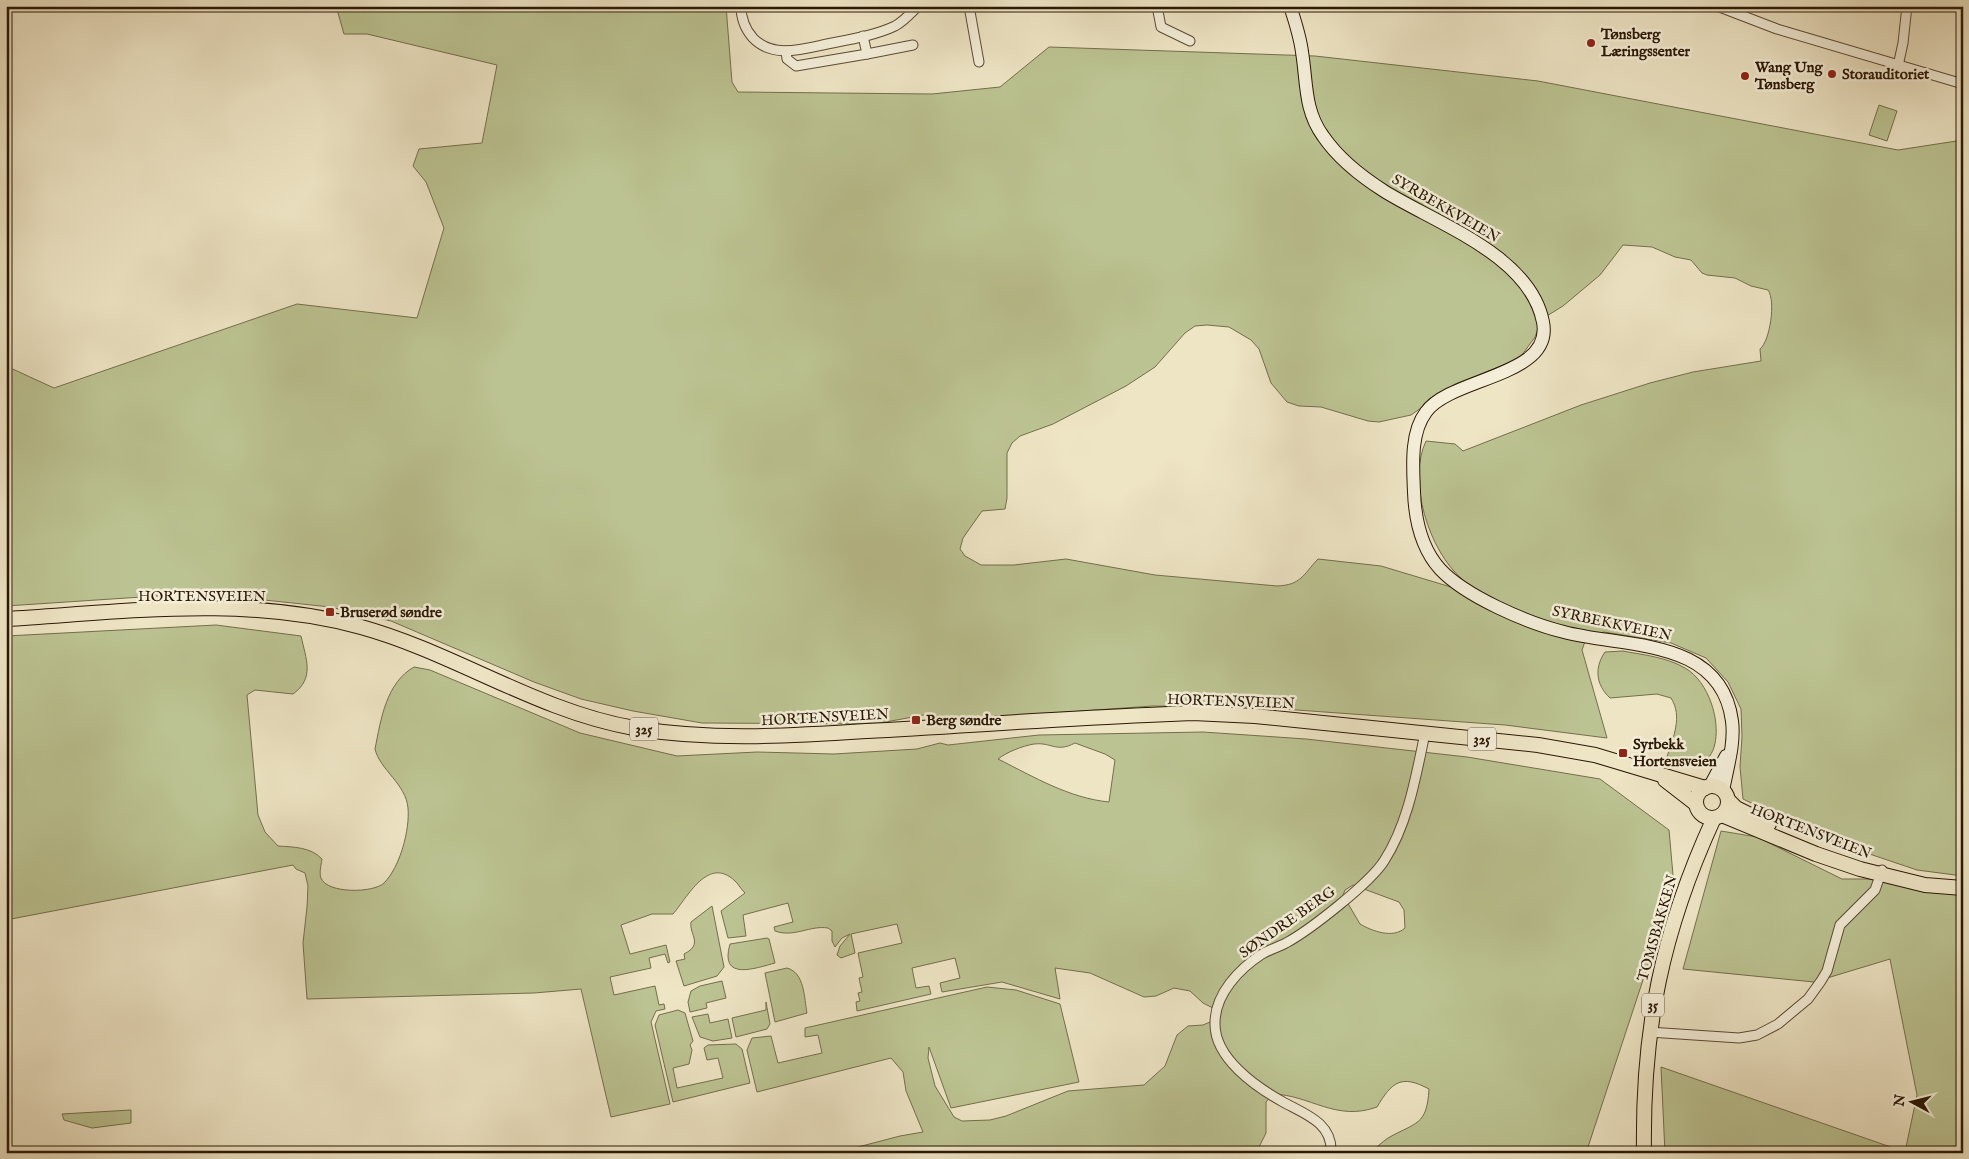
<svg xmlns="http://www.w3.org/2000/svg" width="1969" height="1159" font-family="'IM FELL English',serif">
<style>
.green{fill:#bcc392;stroke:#746e4c;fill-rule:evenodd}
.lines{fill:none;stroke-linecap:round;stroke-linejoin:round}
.minor-casing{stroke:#5c4b35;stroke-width:11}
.secondary-casing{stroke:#2b1805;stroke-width:14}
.primary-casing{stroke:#2b1805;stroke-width:16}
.minor{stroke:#f4eed9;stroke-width:9}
.secondary{stroke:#f4eed9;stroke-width:12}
.primary{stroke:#eee5c5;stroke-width:14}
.poi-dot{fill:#8f2418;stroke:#f4eed9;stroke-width:2}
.labels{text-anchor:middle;stroke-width:5;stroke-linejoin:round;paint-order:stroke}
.shield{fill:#f4eed9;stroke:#675845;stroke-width:1}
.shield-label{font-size:14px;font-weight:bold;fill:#2b1805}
.poi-label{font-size:15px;font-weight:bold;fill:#2b1805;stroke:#f4eed9;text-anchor:start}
.street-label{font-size:15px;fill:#2b1805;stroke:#f4eed9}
</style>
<rect width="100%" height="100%" fill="#eee5c5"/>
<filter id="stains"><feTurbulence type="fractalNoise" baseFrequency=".004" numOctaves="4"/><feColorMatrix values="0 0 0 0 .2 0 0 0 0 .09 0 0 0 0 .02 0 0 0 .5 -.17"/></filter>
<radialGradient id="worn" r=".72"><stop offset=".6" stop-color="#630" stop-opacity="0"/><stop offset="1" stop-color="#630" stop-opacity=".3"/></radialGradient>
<!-- green -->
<g class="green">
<path d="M336,6H726L732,82L738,92L932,94L1000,87L1049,47L1315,56L1538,81L1898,150L1963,140V876L1917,870L1825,839L1743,799L1740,767L1742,736L1741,709L1728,682L1706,658L1671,643L1604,632L1587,636L1582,650L1607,738L1505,725L1255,707L1152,706L956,720L929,714L875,724L702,723L633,711L581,699L534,682L391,621L330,607L255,599L187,594L6,606V366L54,388L297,304L417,318L444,228L426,182L413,166L419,149L482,143L497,65L367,34H344ZM1623,245L1652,247L1675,257L1691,260L1702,273L1707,275L1735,278L1751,286L1768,290C1776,301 1770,341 1760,349L1761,361L1693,372L1650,383L1581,405L1463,451L1455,444L1426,441C1407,481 1429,551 1462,579L1451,587L1381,566L1318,559C1303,575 1301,585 1277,586L1155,575L1066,559L1014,565H981L965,556L960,549L963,538L982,511L1005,509L1007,498V453L1012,443L1020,436L1053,424L1126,386L1155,367L1185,333L1195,326L1207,325L1229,327L1251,340L1259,349L1271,383L1287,402L1299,406L1321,407L1368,421L1379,422L1411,415L1455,384L1519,359L1535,337L1538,329L1537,322L1563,306L1600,275Z"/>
<polygon points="1879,105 1897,111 1887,141 1869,135"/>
<path d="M216,625L301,636C306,659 315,678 293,694L255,690L247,695L258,815L265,832L278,846C293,847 311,847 322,859C321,865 319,874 321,878C327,894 374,893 384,883C400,867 410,830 408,808C406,784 380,770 375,749C381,719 386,683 414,667L430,670L580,733L677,756L757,752L834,754L917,749L940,743L948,745L1039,735L1203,732L1306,739L1467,757L1600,779L1669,830L1674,886L1586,1153H1370C1376,1148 1382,1142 1388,1138C1416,1122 1427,1126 1429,1089C1401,1074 1392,1082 1377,1107C1336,1122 1310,1095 1273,1094L1266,1102V1133L1256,1153H1057L1053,1149L1027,1153L1013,1149L1012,1153H835L900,1136L923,1132L906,1091L903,1072L891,1058L757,1092L747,1050L752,1038L771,1036L778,1063L822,1053L818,1035L805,1037V1028L987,987L1016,990L1060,1004L1079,1082L951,1108L929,1047L928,1058L935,1086L954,1117L962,1121L990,1120L1006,1116L1068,1091L1144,1085L1165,1066L1177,1035L1188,1026L1203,1025L1217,1019L1221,1012L1203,1003L1190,991L1174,988L1156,996L1144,997L1090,973L1055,968L1060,999L1002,982L942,992L940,983L960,978L955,958L912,968L916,988L929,986L931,994L857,1011L856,1002L860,1001L858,993L862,992L859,978L863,977L858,953L902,943L897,924L851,934L855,953L841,958L837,955L840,946L850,934L842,938L835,947L832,941V931L828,928C810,925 794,938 775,931L774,927L793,922L788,903L743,915L746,936L728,938L721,911L745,893C741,889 739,885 735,881C708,855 687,898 673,914H652L621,925L630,954L666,945L670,962L668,963L665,954L649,958L651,968L610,977L614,995L655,986L659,1005L664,1004L665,1009L656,1011L651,1022L670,1104L611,1117L581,989L534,993L307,999L303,943L307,907L308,886L305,873L296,869L293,865L6,920V636ZM1075,743L1105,754L1115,760L1109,802C1069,798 1034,777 998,759C1007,752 1022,746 1034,744C1052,742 1056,753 1075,743ZM1353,885L1399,902L1404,910L1405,928C1393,939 1372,931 1360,924L1343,895L1345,890Z"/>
<path d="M1623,651C1644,655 1666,657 1685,668C1726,691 1733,794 1667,757C1673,737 1683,717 1671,698L1657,694L1610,698C1596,685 1594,668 1605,652Z"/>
<polygon points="1721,831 1757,837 1842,879 1878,879 1963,895 1963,1153 1665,1153 1661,1067 1905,1152 1917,1095 1890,959 1814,982 1683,969"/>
<path d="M712,906L724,967L717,976L684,986L676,961L685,959L684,954C704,944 689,935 691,922Z"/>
<path d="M767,938L769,939L775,963C756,968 719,982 730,944Z"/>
<path d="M787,968C805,973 804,998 807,1013L775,1022L765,973Z"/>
<polygon points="722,981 726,998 706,1003 707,1008 690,1012 688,1002 691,991 700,986"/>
<polygon points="766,1002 770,1024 767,1029 736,1037 732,1018 766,1010"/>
<polygon points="678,1010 685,1013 693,1041 690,1045 692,1050 689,1064 673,1068 677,1088 723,1078 718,1058 707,1060 704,1048 708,1045 736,1044 742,1049 750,1083 673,1102 655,1025 659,1015"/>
<polygon points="708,1014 710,1023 728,1019 732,1038 713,1041 700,1037 692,1017"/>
<polygon points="131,1110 131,1123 92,1128 64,1120 62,1114"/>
</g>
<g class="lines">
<defs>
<g id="minor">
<path d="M741,6C741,18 745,29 753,38C774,60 806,48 832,43C853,39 876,35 895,26C904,21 911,13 918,6"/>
<polyline points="969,6 979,62"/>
<polyline points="1157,6 1161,27 1190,41"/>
<polyline points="1717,6 1777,29 1963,84"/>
<polyline points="786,51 787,59 796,66 867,54 863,36"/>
<polyline points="867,54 913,45"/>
<polyline points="1898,66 1903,43 1907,6"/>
<polyline points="1649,1032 1739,1038 1757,1035 1778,1024 1808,999 1821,981 1827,971 1840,925 1875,890 1882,870"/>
<path d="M1331,1153C1333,1123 1305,1114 1283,1102C1256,1087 1214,1058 1215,1023C1215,994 1239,969 1262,954C1269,950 1278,947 1286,943C1310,930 1370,883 1384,861C1408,824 1416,776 1425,733"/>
</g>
<g id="secondary">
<path d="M1290,6C1295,21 1300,36 1302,52C1307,82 1304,110 1323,136C1338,158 1362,177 1384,191C1435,223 1530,255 1543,322C1554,377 1451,377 1426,412C1410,433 1413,467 1414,492C1415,519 1421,548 1440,569C1465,596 1527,623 1564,632C1624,648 1721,637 1732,721C1735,744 1727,768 1723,791"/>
<polyline points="1710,786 1726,756"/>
</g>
<g id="primary">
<path d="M6,619C124,612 246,595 361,627C455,653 537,711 634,728C712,741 789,736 867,731C960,726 1054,719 1147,715L1193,713L1255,716L1538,745L1595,755L1705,788"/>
<polyline points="1665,780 1696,804"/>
<circle cx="1712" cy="802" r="16"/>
<polyline points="1728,800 1736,808 1769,824"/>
<polyline points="1722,815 1816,854 1860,869 1925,885 1963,888"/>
<path d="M1644,1153C1642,1029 1662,931 1714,818"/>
</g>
</defs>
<!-- minor casing -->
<use href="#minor" class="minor-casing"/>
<!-- secondary casing -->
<use href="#secondary" class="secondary-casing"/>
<!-- primary casing -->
<use href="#primary" class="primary-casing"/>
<!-- minor -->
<use href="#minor" class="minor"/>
<!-- secondary -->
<use href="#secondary" class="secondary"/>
<!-- primary -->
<use href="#primary" class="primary"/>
</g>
<!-- markers -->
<g class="poi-dot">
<circle cx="1591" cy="43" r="5"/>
<circle cx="1832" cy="74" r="5"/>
<circle cx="1745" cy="76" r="5"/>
<rect x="325" y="607" width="10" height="10" rx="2.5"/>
<rect x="911" y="715" width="10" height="10" rx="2.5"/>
<rect x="1618" y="748" width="10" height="10" rx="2.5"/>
</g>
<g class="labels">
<!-- shield labels -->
<g class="shield">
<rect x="630" y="717.5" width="28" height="23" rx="4"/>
<rect x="1468" y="727.5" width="28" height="23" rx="4"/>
<rect x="1642" y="993.5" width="22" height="23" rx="4"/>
</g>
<g class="shield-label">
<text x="644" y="734">325</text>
<text x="1482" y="744">325</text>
<text x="1653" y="1010">35</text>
</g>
<!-- poi labels -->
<g class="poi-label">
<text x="1601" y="39">Tønsberg<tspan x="1601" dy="17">Læringssenter</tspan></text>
<text x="1755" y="72">Wang Ung<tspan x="1755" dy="17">Tønsberg</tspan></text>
<text x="1842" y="79">Storauditoriet</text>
<text x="340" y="617">Bruserød søndre</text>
<text x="926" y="725">Berg søndre</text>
<text x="1633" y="749">Syrbekk<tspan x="1633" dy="17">Hortensveien</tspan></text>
</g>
<!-- street labels -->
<g class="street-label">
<text transform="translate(1446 208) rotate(30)" y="5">SYRBEKKVEIEN</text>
<text x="202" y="601">HORTENSVEIEN</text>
<text transform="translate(1612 623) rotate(12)" y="5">SYRBEKKVEIEN</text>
<text transform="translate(1231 701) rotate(2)" y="5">HORTENSVEIEN</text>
<text transform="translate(825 717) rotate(-3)" y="5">HORTENSVEIEN</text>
<text transform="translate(1811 831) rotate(21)" y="5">HORTENSVEIEN</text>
<text transform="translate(1287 922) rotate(-35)" y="5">SØNDRE BERG</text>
<text transform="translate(1657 928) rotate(-74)" y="5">TOMSBAKKEN</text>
</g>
</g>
<!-- margin -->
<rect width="1969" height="1159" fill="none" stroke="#eee5c5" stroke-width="25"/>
<rect x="8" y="8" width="1954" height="1144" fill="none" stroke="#2b1805" stroke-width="2.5"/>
<rect x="12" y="12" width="1944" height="1134" fill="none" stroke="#2b1805"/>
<!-- north arrow -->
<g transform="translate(1912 1102) rotate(277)" stroke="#f4eed9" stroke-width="4" paint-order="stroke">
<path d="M0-4L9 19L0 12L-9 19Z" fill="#2b1805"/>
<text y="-8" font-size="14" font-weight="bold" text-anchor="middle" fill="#2b1805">N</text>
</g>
<rect width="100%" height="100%" filter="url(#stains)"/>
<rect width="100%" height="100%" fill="url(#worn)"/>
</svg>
